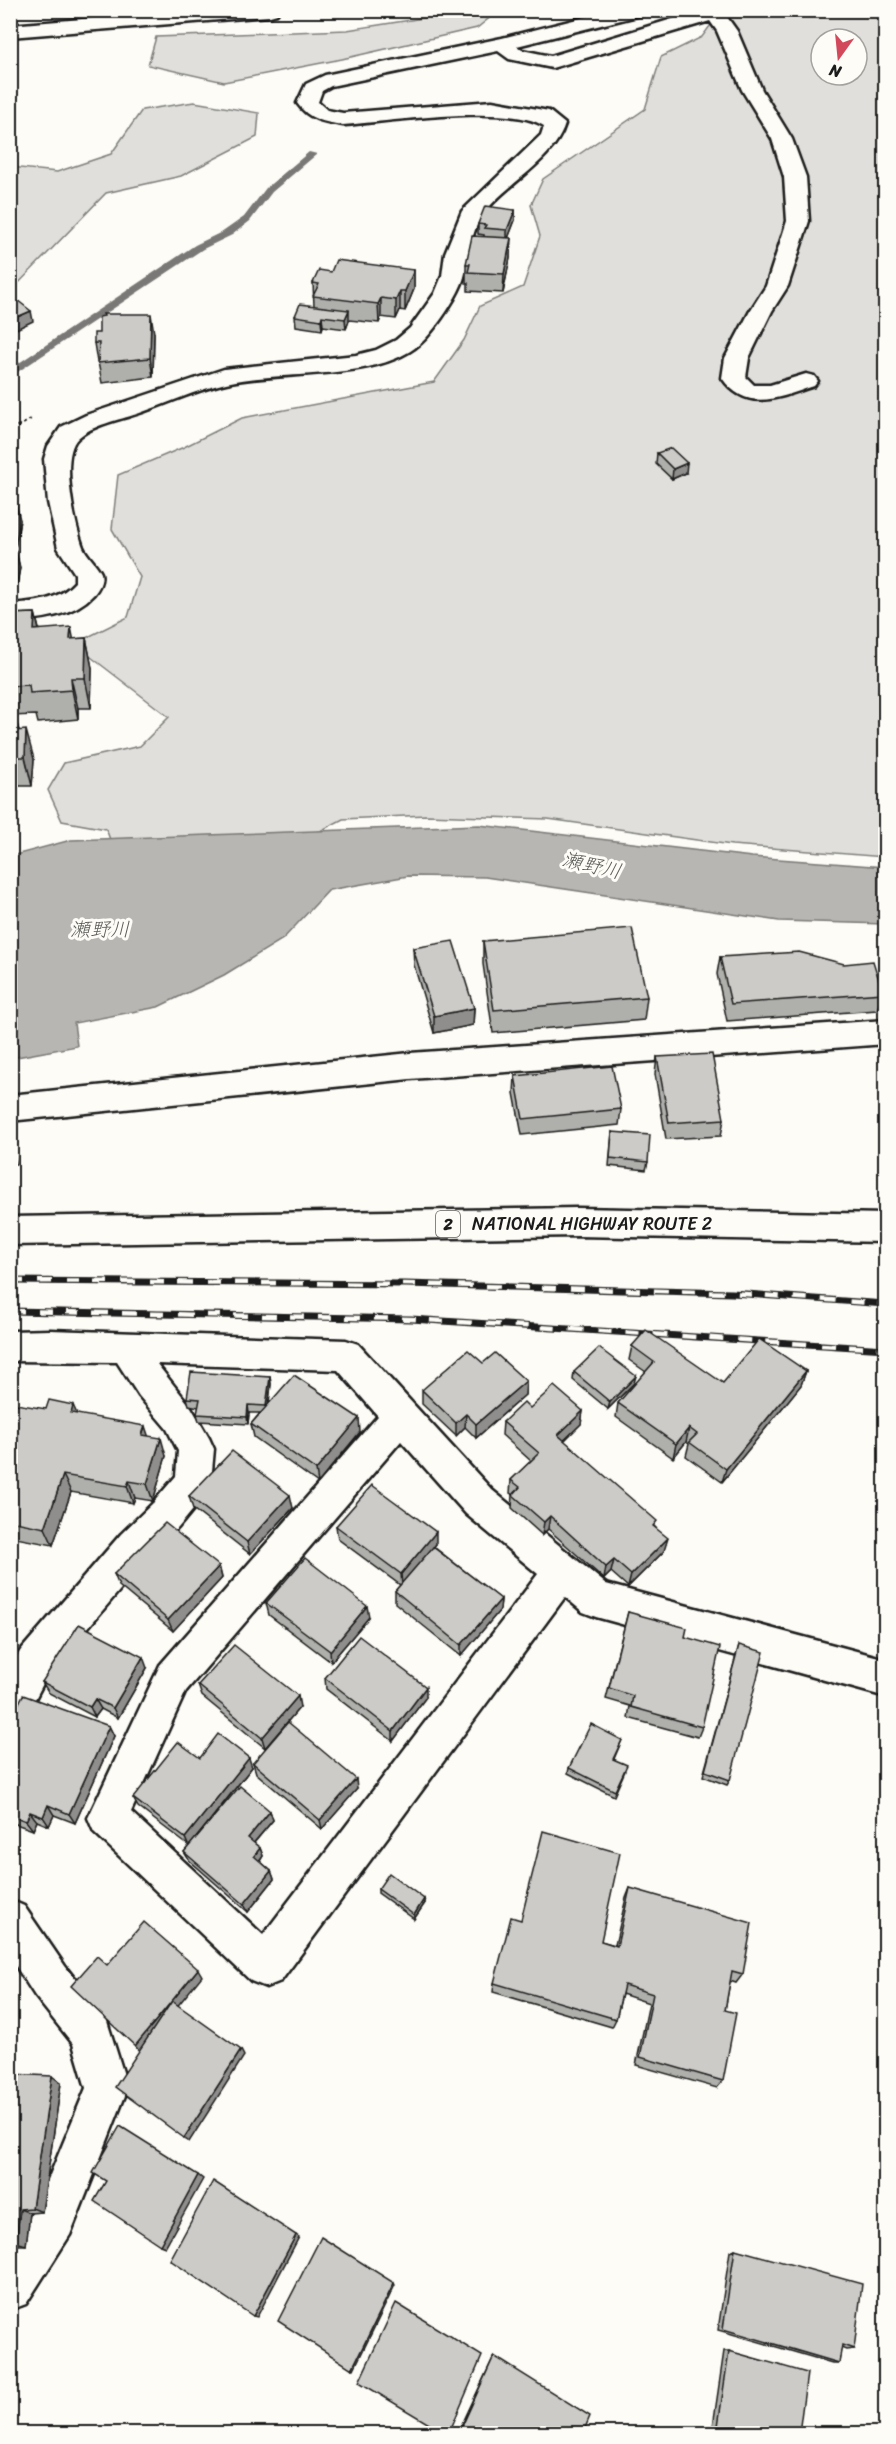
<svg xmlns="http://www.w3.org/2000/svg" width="896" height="2444" font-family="Sriracha,'Klee One',sans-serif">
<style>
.green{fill:#e0dfdb;stroke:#7e7e7c;stroke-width:1.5;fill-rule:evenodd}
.water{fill:#b7b6b2;stroke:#797876;stroke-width:1.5}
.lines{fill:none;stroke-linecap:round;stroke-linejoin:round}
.stream{fill:#797876;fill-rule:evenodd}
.street-casing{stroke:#1c1c1c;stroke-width:5}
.highway-casing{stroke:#1c1c1c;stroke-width:5}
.path-far1{stroke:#1c1c1c;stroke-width:2;stroke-dasharray:3 3;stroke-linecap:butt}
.path{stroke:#1c1c1c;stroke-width:3;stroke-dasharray:4 4;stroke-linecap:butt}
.street{fill:#fdfcf7;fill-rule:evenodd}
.highway{fill:#fdfcf7;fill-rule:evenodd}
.rail-casing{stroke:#1c1c1c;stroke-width:7}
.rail{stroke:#fdfcf7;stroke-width:4.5;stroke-dasharray:14;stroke-linecap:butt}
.wall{fill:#afafac;stroke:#1c1c1c;stroke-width:1.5}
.shaded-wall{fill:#8f8e8c;stroke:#1c1c1c;stroke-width:1.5}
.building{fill:#cccbc8;stroke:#1c1c1c;stroke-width:1.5}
.labels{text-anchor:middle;stroke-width:6;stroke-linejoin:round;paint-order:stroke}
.shield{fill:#fdfcf7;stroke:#605f5e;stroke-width:1.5}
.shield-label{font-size:16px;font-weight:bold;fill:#1c1c1c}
.street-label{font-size:18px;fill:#1c1c1c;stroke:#fdfcf7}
.water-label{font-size:20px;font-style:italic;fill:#5a5a58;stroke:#fdfcf7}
</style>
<rect width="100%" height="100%" fill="#fdfcf7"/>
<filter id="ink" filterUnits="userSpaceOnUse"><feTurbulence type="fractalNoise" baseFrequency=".0167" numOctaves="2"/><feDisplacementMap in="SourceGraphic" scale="12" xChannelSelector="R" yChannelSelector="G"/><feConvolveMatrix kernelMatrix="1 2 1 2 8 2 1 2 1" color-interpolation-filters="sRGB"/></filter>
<g filter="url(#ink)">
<!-- green -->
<g class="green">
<polygon points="474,10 498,11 477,28 342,59 224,82 148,65 156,37 347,30"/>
<path d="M721,11H885V857L732,845L548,819L426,815L343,819L270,857L121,868L106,829L62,821L48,790L64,763L140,746L169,717L74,644L128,617L140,577L112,529L118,475L184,447L242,418L434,382L464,340L480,306L523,287L540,236L531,205L543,179L645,109L661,57L702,37ZM821,39H857V75H821Z"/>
<polygon points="194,102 259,113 257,137 181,176 106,193 11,291 11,167 57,172 111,154 142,110"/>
</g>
<!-- water -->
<polygon class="water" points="479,825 752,857 885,867 885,924 779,921 485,877 408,876 329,890 283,939 224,975 158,1007 74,1023 77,1046 11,1058 11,856 71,840"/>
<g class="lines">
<!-- stream -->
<polygon class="stream" points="309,152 317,154 272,192 250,221 232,235 203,249 10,377 10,369 195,245 224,231 244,217 266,188"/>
<defs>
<g id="street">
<path d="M613,10H647L645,14L517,46L522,50L551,56L702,10H722L737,31L762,90L792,139L806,177L809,221L788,286L772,311L749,358L746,377L754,385H770L806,374L814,376L818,381L814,386C780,397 747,414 722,378L725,358L750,311L766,286L787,221L784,177L772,139L742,90L717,31L710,21L552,68L509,59L498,51L331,86L322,91L318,102L327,110L343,113L492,101L549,111L565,124C554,161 507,183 484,213C470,231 470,256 464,277C459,295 439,324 426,338C384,384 283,369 226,383C196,390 166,404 137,414C119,420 92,425 78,438C59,455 75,525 83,547C87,556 97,564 101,573C103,581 99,588 94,594C73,617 40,619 10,622V604C35,602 58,601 75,582V574L58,548L48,502L44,459L48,446L61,427L86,415L224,369L356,355L376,350L396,340L410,328L435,293L442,276L445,253L462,211L541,135L544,126C511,103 387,122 343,125C324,122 309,120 297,103L306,84L325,75L502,38Z"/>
<polygon points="886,1020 886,1044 410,1079 10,1121 10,1095 410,1053"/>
<path d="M50,1330L346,1340L358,1344L492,1490L606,1584L886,1659V1697L596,1617L583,1612L565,1597L281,1981L266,1987L251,1981L94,1832L88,1818L160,1665L378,1416L338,1370L157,1364L191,1407L209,1438L214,1449L211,1482L206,1494L178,1528L147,1558L47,1676L24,1720L10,1726V1668L21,1650L121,1534L152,1504L176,1476L178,1451L167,1429L139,1396L117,1362L10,1361V1331ZM401,1441L466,1514L538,1574L263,1935L131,1812L186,1691Z"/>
<polygon points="10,1900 24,1906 65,1966 106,2018 128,2088 70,2235 26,2304 10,2310 10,2247 38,2204 86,2088 73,2044 35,1996 10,1957"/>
</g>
<g id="highway">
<polygon points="191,10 279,10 277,14 270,16 10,37 10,25"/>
<polygon points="577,1208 886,1214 886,1242 577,1236 10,1245 10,1217"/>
</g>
</defs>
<!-- street casing -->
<use href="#street" class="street-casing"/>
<!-- highway casing -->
<use href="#highway" class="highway-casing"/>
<!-- path-far1 -->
<polyline class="path-far1" points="18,427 31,419"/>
<!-- path -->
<polyline class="path" points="10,431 20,425"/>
<!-- street -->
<use href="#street" class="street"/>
<!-- highway -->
<use href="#highway" class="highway"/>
<defs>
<g id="rail">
<polyline points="10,1281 405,1284 732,1293 886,1304"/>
<polyline points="10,1311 411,1319 886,1349"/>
</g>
</defs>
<!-- rail casing -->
<use href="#rail" class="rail-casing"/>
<!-- rail -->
<use href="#rail" class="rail"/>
</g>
<!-- wall -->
<g class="wall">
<polygon points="515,210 515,220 508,238 510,258 503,293 468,291 468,283 466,283 466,264 484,237 484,235 478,234 478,224"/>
<polygon points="414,270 414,289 405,311 400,310 396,319 381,317 379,323 349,320 346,329 323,326 322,330 296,326 295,316 314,306 313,283 331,272"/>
<polygon points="154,333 153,377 102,383 98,362 97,362 94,343"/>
<polygon points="657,453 686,473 672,479 656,464"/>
<polygon points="10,495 20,520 15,548 20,568 15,593 10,593"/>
<polygon points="35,613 39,629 73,639 86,638 92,668 91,708 78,708 78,719 38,723 36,715 10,716 10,614"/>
<polygon points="10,720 19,730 34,759 32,786 14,786 12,794 10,794"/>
<polygon points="483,941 647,997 644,1020 493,1033 483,964"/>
<polygon points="413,948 474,1008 473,1025 434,1033 414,965"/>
<polygon points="720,957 883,993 877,1010 727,1021 717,974"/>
<polygon points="657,1057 724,1119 721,1136 666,1139 655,1074"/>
<polygon points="515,1076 621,1109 619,1125 522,1135 514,1093"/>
<polygon points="612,1132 648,1162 646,1170 609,1166"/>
<polygon points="632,1346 723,1383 806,1371 801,1385 722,1482 686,1456 689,1444 686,1442 673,1458 616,1417 618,1403 646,1372 629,1360"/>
<polygon points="483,1363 526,1381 525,1395 476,1438 465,1427 456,1436 422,1404 422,1390"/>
<polygon points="574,1372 634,1383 608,1409 573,1380"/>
<polygon points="270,1377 271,1384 269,1404 360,1432 318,1483 254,1437 251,1424 260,1413 249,1413 248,1424 199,1421 197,1414 199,1407 189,1405 187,1398"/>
<polygon points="530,1408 583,1411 581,1424 564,1441 656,1528 664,1551 628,1587 611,1572 604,1579 548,1529 542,1535 512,1508 513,1495 510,1493 511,1480 531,1461 502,1435 503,1422"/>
<polygon points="77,1414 148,1436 166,1456 153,1501 135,1498 133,1503 71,1492 53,1545 10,1537 10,1419"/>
<polygon points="189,1496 293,1508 250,1554 193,1509"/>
<polygon points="336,1526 436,1544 434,1547 501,1599 500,1610 461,1656 395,1603 395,1591 400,1585 338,1539"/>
<polygon points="219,1566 222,1578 173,1631 119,1586 114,1574"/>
<polygon points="266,1603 369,1617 331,1662 269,1615"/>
<polygon points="628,1612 685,1637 702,1727 698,1737 628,1718 630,1706 606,1699"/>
<polygon points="739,1645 730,1780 727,1785 703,1776"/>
<polygon points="147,1668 118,1718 101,1709 95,1717 49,1693 42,1682"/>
<polygon points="325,1678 426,1697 393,1741 326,1689"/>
<polygon points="198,1685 300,1707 265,1748 202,1696"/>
<polygon points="10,1721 109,1726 114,1736 75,1823 54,1815 49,1826 37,1821 33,1830 10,1822"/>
<polygon points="622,1740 614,1759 625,1771 614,1796 568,1773 569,1768"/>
<polygon points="200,1758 252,1767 201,1833 270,1811 273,1820 254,1843 260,1848 263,1856 260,1861 271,1871 274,1879 248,1912 189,1860 184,1852 189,1846 138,1807 133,1798"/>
<polygon points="253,1763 357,1789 322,1829 256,1773"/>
<polygon points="630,1888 743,1974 736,1983 730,1981 725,2010 723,2081 717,2088 636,2065 649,2003 622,1994 616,2019 612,2027 493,1992 494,1983 601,1941 615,1945 626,1898"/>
<polygon points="378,1889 424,1899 425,1903 414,1919 378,1893"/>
<polygon points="10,2074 61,2083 42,2212 30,2213 26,2245 10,2245"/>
<polygon points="735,2249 854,2349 846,2350 841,2348 839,2363 832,2363 718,2330 730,2251"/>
<polygon points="724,2351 729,2351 799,2433 712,2433"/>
<polygon points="494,2356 583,2433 458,2433"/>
</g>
<!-- shaded-wall -->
<g class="shaded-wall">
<polygon points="515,210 515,220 507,241 507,230"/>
<polygon points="511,238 510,258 503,293 504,274"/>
<polygon points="414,270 414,289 405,311 405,291"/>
<polygon points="400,291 400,310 396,319 396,300"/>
<polygon points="381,298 381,317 379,323 378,304"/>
<polygon points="349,310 349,321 346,329 345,319"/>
<polygon points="31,311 33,321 10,332 10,320"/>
<polygon points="151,314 154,333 153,377 150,358"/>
<polygon points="322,316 323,326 322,330 321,320"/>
<polygon points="687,463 686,473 672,479 673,469"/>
<polygon points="14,495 20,520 15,548 20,568 15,593 10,572 10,512"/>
<polygon points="35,613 42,643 34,630"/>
<polygon points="71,627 77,657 70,639"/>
<polygon points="86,638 92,668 91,708 85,678"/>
<polygon points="71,678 78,708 78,719 72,690"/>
<polygon points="16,720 24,749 15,731"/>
<polygon points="26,730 34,759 32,786 25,757"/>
<polygon points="10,774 14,786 12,794 10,787"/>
<polygon points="474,1008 473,1025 434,1033 434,1016"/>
<polygon points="10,1118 16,1164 10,1165"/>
<polygon points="806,1371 801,1385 722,1482 726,1469"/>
<polygon points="636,1376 634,1383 608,1409 610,1402"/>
<polygon points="270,1377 271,1384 267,1413 266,1406"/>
<polygon points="526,1381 525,1395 476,1438 476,1424"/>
<polygon points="73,1405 81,1423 71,1413"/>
<polygon points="248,1405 249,1413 248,1424 247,1417"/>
<polygon points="583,1411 581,1424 556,1448 558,1435"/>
<polygon points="466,1414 465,1427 456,1436 456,1423"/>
<polygon points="359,1418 360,1432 318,1483 316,1470"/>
<polygon points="145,1426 151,1444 142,1435"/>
<polygon points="689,1428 686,1442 673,1458 676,1444"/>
<polygon points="161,1438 166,1456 153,1501 147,1484"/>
<polygon points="63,1475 71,1492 53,1545 45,1528"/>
<polygon points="129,1481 135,1498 133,1503 127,1486"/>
<polygon points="290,1495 293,1508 250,1554 247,1542"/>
<polygon points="550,1516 548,1529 542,1535 544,1522"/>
<polygon points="436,1532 436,1544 402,1586 401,1574"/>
<polygon points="668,1538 664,1551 628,1587 631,1575"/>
<polygon points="614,1560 611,1572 604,1579 606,1567"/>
<polygon points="219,1566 222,1578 173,1631 168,1620"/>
<polygon points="501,1599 500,1610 461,1656 461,1645"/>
<polygon points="367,1606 369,1617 331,1662 330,1651"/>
<polygon points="143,1657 147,1668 118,1718 113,1708"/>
<polygon points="426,1687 426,1697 393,1741 393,1731"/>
<polygon points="298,1696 300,1707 265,1748 262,1738"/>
<polygon points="95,1699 101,1709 95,1717 90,1707"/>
<polygon points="109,1726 114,1736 75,1823 69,1814"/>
<polygon points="249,1758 252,1767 189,1847 185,1838"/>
<polygon points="356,1779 357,1789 322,1829 320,1820"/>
<polygon points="48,1805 54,1815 49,1826 43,1817"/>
<polygon points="270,1811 273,1820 251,1846 248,1838"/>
<polygon points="30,1812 37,1821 33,1830 26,1821"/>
<polygon points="260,1848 263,1856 257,1865 254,1856"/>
<polygon points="271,1871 274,1879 248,1912 244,1904"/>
<polygon points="424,1899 425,1903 414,1919 414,1915"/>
<polygon points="198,1969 202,1976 140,2052 135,2046"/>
<polygon points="241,2050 244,2056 189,2142 184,2138"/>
<polygon points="52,2076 61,2083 42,2212 32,2208"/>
<polygon points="198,2175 203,2179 165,2247 160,2245"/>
<polygon points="20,2209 30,2213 26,2245 16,2242"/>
<polygon points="296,2235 299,2237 257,2317 253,2316"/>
<polygon points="394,2283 395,2285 354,2369 352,2369"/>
</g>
<!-- building -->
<g class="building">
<polygon points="485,206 515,210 507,230 484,228 486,225 478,224"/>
<polygon points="472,236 511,238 504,274 468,272 470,264 466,264"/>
<polygon points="336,260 414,270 405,291 400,291 396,300 381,298 378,304 313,296 319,284 313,283 319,270 331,272"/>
<polygon points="17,300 31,311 10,320 10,303"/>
<polygon points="300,304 349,310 345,319 322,316 321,320 295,316"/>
<polygon points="103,314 151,314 150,358 98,363 99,343 94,343 94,333 99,333 99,317 104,316"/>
<polygon points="671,448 687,463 673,469 657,453"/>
<polygon points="10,495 14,495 10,512"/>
<polygon points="10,543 14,543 10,560"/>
<polygon points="35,613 34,630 71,627 70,639 86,638 85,678 71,678 72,690 30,693 29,685 10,686 10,614"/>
<polygon points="10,720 16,720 15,731 26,730 25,757 10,757"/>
<polygon points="632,928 647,997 494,1010 483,941"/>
<polygon points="453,941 474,1008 434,1016 413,948"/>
<polygon points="799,952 844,964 873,961 883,993 731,1004 720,957"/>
<polygon points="712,1054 724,1119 669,1123 657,1057"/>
<polygon points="612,1066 621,1109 523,1119 515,1076"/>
<polygon points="612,1132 650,1135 648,1162 610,1158"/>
<polygon points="646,1330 723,1383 759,1339 806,1371 726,1469 689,1442 697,1434 689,1428 676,1444 618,1403 654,1362 632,1346"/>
<polygon points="599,1348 636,1376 610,1402 574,1372"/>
<polygon points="468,1350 483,1363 495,1353 526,1381 476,1424 466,1414 456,1423 422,1390"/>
<polygon points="191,1372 270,1377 266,1406 248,1405 247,1417 197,1414 200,1399 187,1398"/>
<polygon points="294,1375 359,1418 316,1470 251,1424"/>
<polygon points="554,1386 583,1411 558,1435 657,1521 653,1526 668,1538 631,1575 614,1560 606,1567 550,1516 544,1522 513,1495 520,1487 511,1480 539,1453 503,1422 524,1402 530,1408"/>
<polygon points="49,1400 73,1405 71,1413 145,1426 142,1435 161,1438 147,1484 129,1481 127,1486 63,1475 45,1528 10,1521 10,1419 16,1404 46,1409"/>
<polygon points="232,1451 290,1495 247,1542 189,1496"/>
<polygon points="372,1485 436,1532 401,1574 336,1526"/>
<polygon points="165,1523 219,1566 168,1620 114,1574"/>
<polygon points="433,1547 501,1599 461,1645 395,1591"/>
<polygon points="305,1558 367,1606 330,1651 266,1603"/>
<polygon points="628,1612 687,1628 685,1637 720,1647 702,1727 631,1707 633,1696 609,1688"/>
<polygon points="79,1624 143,1657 113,1708 95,1699 90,1707 42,1682"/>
<polygon points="359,1636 426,1687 393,1731 325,1678"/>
<polygon points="234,1645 298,1696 262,1738 198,1685"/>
<polygon points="739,1645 764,1652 730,1780 705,1771"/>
<polygon points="23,1695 109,1726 69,1814 48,1805 43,1817 30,1812 26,1821 10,1815 10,1721"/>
<polygon points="288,1722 356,1779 320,1820 253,1763"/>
<polygon points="591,1724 622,1740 613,1759 627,1765 615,1791 569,1768"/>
<polygon points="218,1734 249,1758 185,1838 133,1798 178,1742 200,1758"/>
<polygon points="240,1786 270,1811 248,1838 260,1848 254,1856 271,1871 244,1904 184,1852"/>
<polygon points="543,1831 620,1853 601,1941 617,1946 630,1888 752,1923 743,1974 732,1971 725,2010 736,2013 723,2081 640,2057 653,1994 624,1985 616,2019 494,1983 511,1917 521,1920"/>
<polygon points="389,1873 424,1899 414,1915 378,1889"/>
<polygon points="144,1922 198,1969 135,2046 71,1986 97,1956 107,1965"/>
<polygon points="172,2001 241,2050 184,2138 115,2087"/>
<polygon points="10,2074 52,2076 32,2208 20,2209 16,2242 10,2242"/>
<polygon points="120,2126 198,2175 160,2245 94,2201 106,2181 93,2173"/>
<polygon points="213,2181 296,2235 253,2316 170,2260"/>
<polygon points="321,2237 394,2283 352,2369 278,2321"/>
<polygon points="735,2249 862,2284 854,2349 842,2345 839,2363 723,2329"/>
<polygon points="396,2303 482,2356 449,2433 444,2433 359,2382"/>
<polygon points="729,2351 807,2373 799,2433 717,2433"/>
<polygon points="494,2356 590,2416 583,2433 459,2433"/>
</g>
</g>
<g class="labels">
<!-- shield labels -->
<rect class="shield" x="436" y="1211" width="24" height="26" rx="4.5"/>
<g class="shield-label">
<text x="448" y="1230">2</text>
</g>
<!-- street labels -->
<g class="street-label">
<text x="592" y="1230">NATIONAL HIGHWAY ROUTE 2</text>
</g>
<!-- water labels -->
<g class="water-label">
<text transform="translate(592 865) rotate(13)" y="7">瀬野川</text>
<text x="100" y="936">瀬野川</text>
</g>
</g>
<!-- margin -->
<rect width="896" height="2444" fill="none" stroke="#fdfcf7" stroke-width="36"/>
<rect x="18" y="18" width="860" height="2408" fill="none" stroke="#1c1c1c" stroke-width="2" filter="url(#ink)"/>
<!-- north arrow -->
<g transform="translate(839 57) rotate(195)"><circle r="28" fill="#fdfcf7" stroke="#a3a29f" stroke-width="1.5"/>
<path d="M0-4.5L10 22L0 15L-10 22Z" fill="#d1495b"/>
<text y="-9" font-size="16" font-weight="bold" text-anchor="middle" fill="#1c1c1c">N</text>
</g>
</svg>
